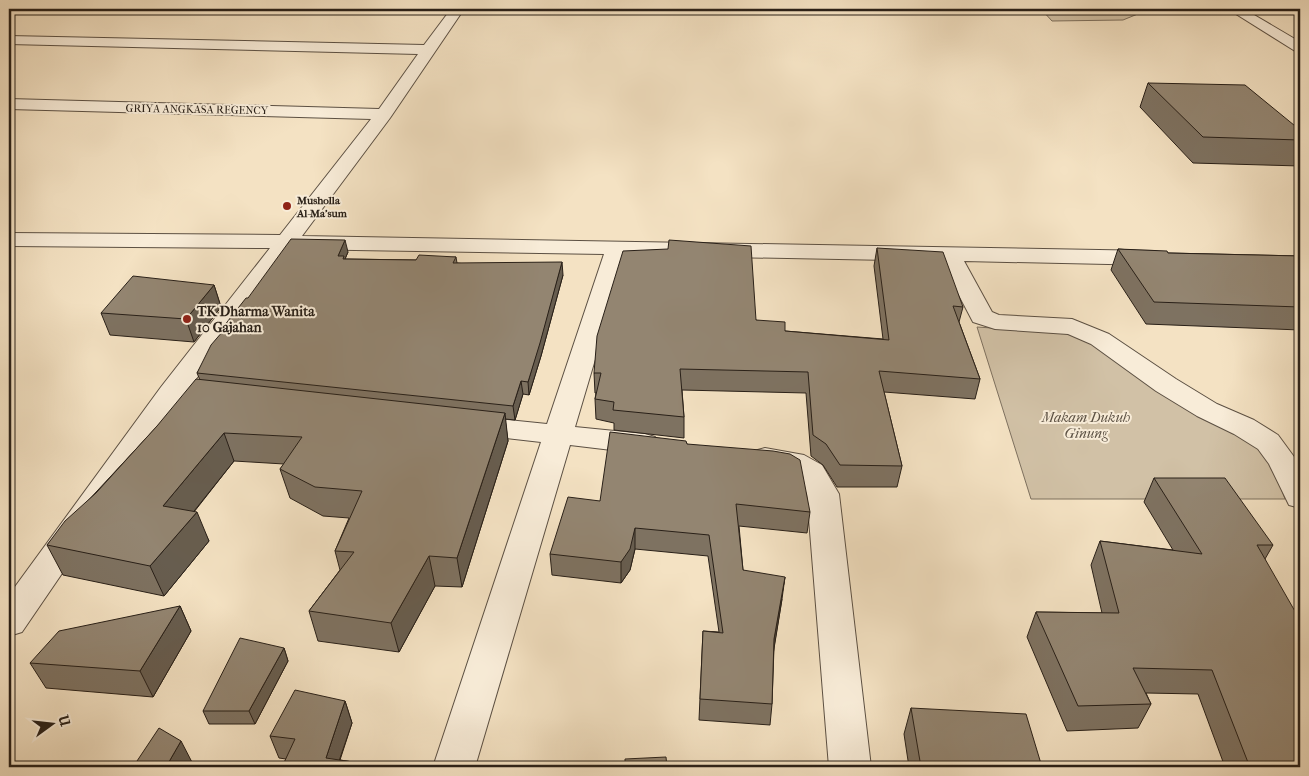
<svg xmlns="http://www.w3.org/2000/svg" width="1309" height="776" font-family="'IM FELL French Canon',serif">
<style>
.green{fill:#d1c1a6;stroke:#7d705f}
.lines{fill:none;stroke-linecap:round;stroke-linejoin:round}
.minor-casing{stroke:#5c5043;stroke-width:2}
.minor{fill:#f8ecd8;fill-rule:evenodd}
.wall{fill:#7e7261;stroke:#292018}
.shaded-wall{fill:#675d4f;stroke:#292018}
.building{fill:#938571;stroke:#292018}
.poi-dot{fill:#8f2418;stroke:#f8ecd8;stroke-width:2}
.labels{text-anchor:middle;stroke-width:4;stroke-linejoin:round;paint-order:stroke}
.far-street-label{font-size:11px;fill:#292018;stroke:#f8ecd8}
.far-poi-label{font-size:11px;font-weight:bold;fill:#292018;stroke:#f8ecd8;text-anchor:start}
.poi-label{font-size:14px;font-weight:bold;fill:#292018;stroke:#f8ecd8;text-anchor:start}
.park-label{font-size:14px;font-style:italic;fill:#5b5043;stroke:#f8ecd8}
</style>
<rect width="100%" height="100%" fill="#f4e2c3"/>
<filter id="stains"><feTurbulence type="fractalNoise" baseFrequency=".004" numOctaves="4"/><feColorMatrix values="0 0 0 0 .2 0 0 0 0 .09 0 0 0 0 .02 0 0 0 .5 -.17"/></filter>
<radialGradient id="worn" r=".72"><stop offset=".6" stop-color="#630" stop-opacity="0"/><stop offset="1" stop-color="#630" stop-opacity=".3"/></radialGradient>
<!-- green -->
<g class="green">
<polygon points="1041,9 1150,9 1123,20 1052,21"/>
<polygon points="977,327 1065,333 1091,342 1260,449 1275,471 1285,499 1031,499"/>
</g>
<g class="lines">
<defs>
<g id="minor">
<polygon points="451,9 464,9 390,118 302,236 1154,251 1162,253 1165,258 1162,263 1154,265 964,261 992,312 999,315 1072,319 1109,334 1176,379 1217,404 1254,420 1278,435 1300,465 1300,508 1289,505 1269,464 1258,449 1234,434 1197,416 1156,391 1091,344 1068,334 995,329 973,322 941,261 626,255 575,427 645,434 655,437 660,444 655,451 645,454 570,445 475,767 433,767 541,442 470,434 460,431 456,425 460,419 470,416 547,424 604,254 293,249 190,387 230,392 234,398 230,404 220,407 179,402 22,632 9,636 9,595 161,387 270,248 9,246 9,233 280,235 371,119 9,109 9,99 379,109 418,54 9,44 9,36 424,45"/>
<polygon points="1228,9 1244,9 1300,42 1300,52 1295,51"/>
<polygon points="765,448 804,455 822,465 839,494 871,767 829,767 807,494 799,479 786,471 754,465 750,458 754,451"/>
</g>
</defs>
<!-- minor casing -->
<use href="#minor" class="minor-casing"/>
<!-- minor -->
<use href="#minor" class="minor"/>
</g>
<!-- wall -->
<g class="wall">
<polygon points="1148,83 1300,130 1300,166 1193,163 1140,107"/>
<polygon points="877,248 963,307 959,322 980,379 975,399 884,392 902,466 897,487 837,487 823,465 811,456 806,393 682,390 684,417 684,438 614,430 614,423 596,419 595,399 596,393 595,393 594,373 756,320 785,331 883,339 874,266"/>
<polygon points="1118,249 1168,253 1300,256 1300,330 1146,324 1111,270"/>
<polygon points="348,252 345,259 416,260 456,257 457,263 563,275 541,356 529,395 523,394 515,420 505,419 508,441 462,587 435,586 399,652 318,641 309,611 340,570 335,551 349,518 323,516 290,498 280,469 284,464 234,461 194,512 209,541 164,596 63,575 47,545 200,380 197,373 221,334 220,331 248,298"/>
<polygon points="214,285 221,307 194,342 110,335 101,313"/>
<polygon points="687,444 810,512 807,533 739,526 743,570 782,599 774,647 772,704 770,725 699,720 703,631 719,632 708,556 635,549 630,570 621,583 552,575 550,554 600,501"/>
<polygon points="1154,478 1273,545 1265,559 1300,767 1225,767 1198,694 1146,693 1151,704 1138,728 1067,731 1027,637 1036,612 1102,613 1091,565 1100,541 1173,550 1144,502"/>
<polygon points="180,606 191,631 153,697 46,688 30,663"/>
<polygon points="284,648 288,661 255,724 209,724 203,711"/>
<polygon points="345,701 352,723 340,760 373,765 374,767 282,767 286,759 279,758 270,736"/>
<polygon points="911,708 1042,767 909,767 904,734"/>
</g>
<!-- shaded-wall -->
<g class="shaded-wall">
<polygon points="345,240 348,252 345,259 345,271 338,256"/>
<polygon points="562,262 563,275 541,356 529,395 528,382"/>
<polygon points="214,285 221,307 194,342 186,319"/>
<polygon points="521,381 523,394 515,420 513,406"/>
<polygon points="505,413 508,441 462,587 457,558"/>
<polygon points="224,433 234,461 175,535 163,506"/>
<polygon points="197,512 209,541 164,596 150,566"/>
<polygon points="635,528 635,549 630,570 621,583 621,562"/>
<polygon points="429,556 435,586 399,652 391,623"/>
<polygon points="785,577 782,599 772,661 774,639"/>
<polygon points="180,606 191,631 153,697 140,671"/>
<polygon points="284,648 288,661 255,724 249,711"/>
<polygon points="345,701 352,723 337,767 326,758"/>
<polygon points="181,741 194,766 193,767 166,767"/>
</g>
<!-- building -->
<g class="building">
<polygon points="1148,83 1245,85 1300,130 1300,140 1203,137"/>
<polygon points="291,239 345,240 338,256 344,256 343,259 416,260 419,255 456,257 453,263 562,262 540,343 528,382 521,381 513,406 197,373 211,345 223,331 220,331 246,298 248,298"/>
<polygon points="669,240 751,246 756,320 785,322 785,331 889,340 877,248 943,252 963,307 953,306 980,379 879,371 902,466 840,465 826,444 813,435 808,372 680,369 684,417 613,410 614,402 595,399 601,373 594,373 597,336 623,251 668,249"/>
<polygon points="1118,249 1167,251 1168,253 1300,256 1300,307 1154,302"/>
<polygon points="133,276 214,285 186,319 101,313"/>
<polygon points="196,379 505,413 457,558 429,556 391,623 309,611 354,552 335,551 362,491 315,487 280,469 302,437 224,433 163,506 197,512 150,566 47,545 65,521 96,493 157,426"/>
<polygon points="610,432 686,441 687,444 773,451 790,454 800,460 810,512 736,504 743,570 785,577 774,639 772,704 700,699 703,631 723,633 709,535 635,528 630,549 621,562 550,554 568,497 600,501"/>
<polygon points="1154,478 1225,478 1273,545 1257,545 1300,620 1300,767 1270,767 1249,765 1212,670 1133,668 1151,704 1078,706 1036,612 1119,613 1100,541 1202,554"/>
<polygon points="180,606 140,671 30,663 59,631"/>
<polygon points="240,638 284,648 249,711 203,711"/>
<polygon points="295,690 345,701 326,758 373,765 372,767 282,767 295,739 270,736"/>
<polygon points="911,708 1026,714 1042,767 921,767"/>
<polygon points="159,728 181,741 166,767 133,767"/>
<polygon points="666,757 667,767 625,767 625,759"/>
</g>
<!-- markers -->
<g class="poi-dot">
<circle cx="287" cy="206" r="5"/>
<circle cx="187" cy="319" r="5"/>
</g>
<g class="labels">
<!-- far-street labels -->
<g class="far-street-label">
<text transform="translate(197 109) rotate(1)" y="4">GRIYA ANGKASA REGENCY</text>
</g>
<!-- far-poi labels -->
<g class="far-poi-label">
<text x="297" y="204">Musholla<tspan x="297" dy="13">Al-Ma'sum</tspan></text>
</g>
<!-- poi labels -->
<g class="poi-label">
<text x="197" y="316">TK Dharma Wanita<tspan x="197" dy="16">10 Gajahan</tspan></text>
</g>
<!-- park labels -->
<g class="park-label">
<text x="1086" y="422">Makam Dukuh<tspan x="1086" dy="16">Ginung</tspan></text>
</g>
</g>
<!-- margin -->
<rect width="1309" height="776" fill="none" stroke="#f4e2c3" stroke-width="30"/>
<rect x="10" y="10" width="1289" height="756" fill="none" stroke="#292018" stroke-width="2.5"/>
<rect x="15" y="15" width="1279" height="746" fill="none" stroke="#292018"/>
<!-- north arrow -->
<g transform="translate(52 724) rotate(75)" stroke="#f8ecd8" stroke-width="4" paint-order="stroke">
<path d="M0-4L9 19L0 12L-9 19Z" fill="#292018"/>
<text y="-8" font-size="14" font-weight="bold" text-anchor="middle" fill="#292018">U</text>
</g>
<rect width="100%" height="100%" filter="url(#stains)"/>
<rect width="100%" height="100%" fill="url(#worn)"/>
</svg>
